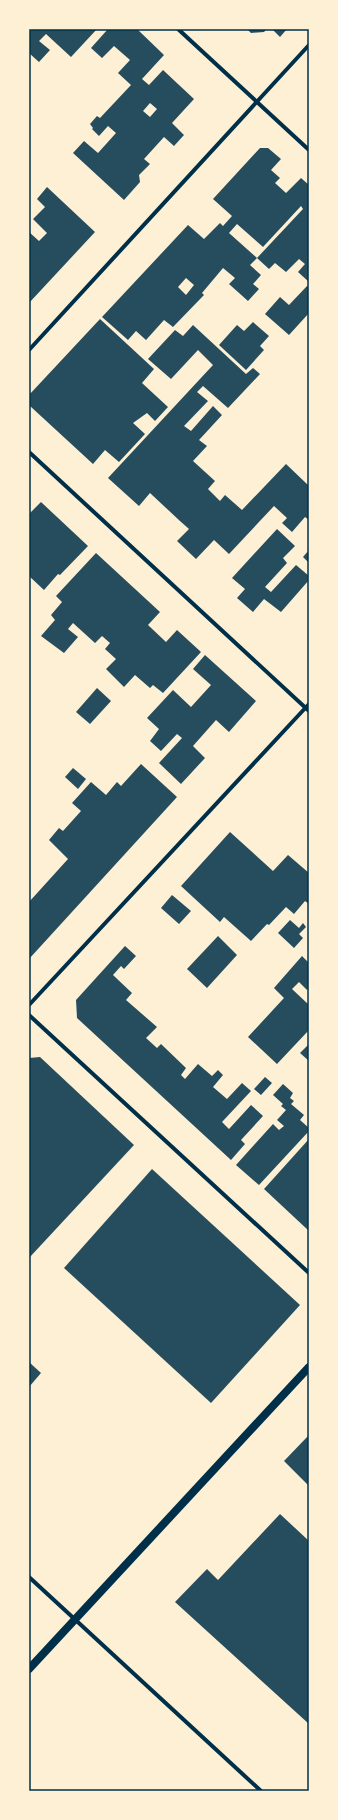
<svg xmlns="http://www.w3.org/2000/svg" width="338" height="1820" font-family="'PT Sans Narrow',sans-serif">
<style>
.building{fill:#264d5e;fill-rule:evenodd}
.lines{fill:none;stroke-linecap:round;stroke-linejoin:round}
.minor{stroke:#003049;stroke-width:4}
.secondary{stroke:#003049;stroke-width:8}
.neatline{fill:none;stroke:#003049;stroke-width:1.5}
</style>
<rect width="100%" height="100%" fill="#fdf0d5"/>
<!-- building -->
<g class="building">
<polygon points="29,29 97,29 71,57 46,34 39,41 50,50 39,62 29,53"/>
<path d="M108,29H137L164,55L142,79L149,85L163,70L194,99L172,123L184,135L174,146L164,137L144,159L150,164L139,175L140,182L124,200L73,153L84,141L98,153L116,133L108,126L99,136L92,129L93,128L90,124L97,116L100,118L131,85L118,73L130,60L114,46L102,58L91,48ZM150,103L157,109L150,117L143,111Z"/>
<polygon points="247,29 267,29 264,32 251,33"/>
<polygon points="272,29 287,29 280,37"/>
<path d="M260,148H268L281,159L271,170L280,178L275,183L286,193L301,178L309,185V282L298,272L305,264L299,259L286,272L275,263L269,269L257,258L303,209L301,206L263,247L237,224L229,233L257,258L250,265L261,275L253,284L259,289L248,301L229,284L235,278L223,268L202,293L204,295L173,327L164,320L146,340L136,331L128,340L102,317L188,225L204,239L220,223L223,226L232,216L213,199ZM186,278L194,285L186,295L178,287Z"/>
<polygon points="47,187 95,232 29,303 29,232 39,241 47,233 33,219 45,207 37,199"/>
<polygon points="307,286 309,287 309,313 289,335 265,314 280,297 289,305"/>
<polygon points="100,319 154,369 142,383 168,407 155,421 147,413 133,423 145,434 119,462 105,450 93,464 30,406 29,395"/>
<polygon points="253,322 269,336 260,346 264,350 246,370 219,345 237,325 244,331"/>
<polygon points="193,325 246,374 253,368 260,374 228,408 203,386 197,392 208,401 184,426 191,431 213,406 222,415 199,440 207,446 193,461 215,481 208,489 220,501 225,495 242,510 286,464 309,486 309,520 305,517 292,532 282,523 287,518 274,506 229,554 214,540 196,559 177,541 189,529 180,521 150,493 139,506 108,478 213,365 198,350 171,379 148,359 175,330 183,336"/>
<polygon points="41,502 88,546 60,575 58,574 44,590 29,576 29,514"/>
<polygon points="277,529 295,546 283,558 287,563 265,587 271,592 296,565 309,576 309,580 281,612 264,599 253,612 237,598 245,589 232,578"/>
<polygon points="309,550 309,563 303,557"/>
<polygon points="96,553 160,612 148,625 166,642 177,630 201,652 163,693 153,685 150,688 135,675 124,687 106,669 116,659 105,649 110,643 102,636 95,643 73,623 68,629 78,637 64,653 41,636 55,620 51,615 62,602 56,596"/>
<polygon points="205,655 256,701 229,732 216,720 193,746 205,758 181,784 159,763 182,738 177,734 161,751 150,741 159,729 147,718 173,690 191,707 211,685 193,669"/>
<polygon points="97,688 111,701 90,724 76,712"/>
<polygon points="141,764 177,797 29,959 29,902 68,859 49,840 59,828 63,831 81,811 72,803 91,782 106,795 117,782 121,786"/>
<polygon points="73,768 86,779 78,789 65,777"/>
<polygon points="230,832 273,871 288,855 309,873 309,904 305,901 294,914 286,907 269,925 267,924 251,941 224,917 220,922 181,886"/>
<polygon points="172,895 191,911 179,924 161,908"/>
<polygon points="290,920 299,928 303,923 306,927 299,934 303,938 294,948 278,933"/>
<polygon points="218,936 237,955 207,988 187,969"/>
<polygon points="125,946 136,956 124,969 121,966 113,975 132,993 126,1000 157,1027 146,1038 157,1048 161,1044 186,1068 181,1075 185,1079 198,1064 212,1076 218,1070 223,1075 213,1087 227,1099 242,1083 251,1091 222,1122 229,1129 251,1105 263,1116 241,1140 245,1144 231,1160 77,1018 76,1000"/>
<polygon points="302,956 309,963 309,988 307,990 299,982 292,989 309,1005 309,1030 277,1064 248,1037 284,998 274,988"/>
<polygon points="309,1044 309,1061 300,1053"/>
<polygon points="40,1057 134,1145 29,1258 29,1058"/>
<polygon points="265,1077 272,1083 261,1095 254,1089"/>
<polygon points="283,1084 293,1093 290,1098 294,1101 291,1104 304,1115 300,1120 309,1128 309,1131 259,1185 236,1165 273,1124 279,1130 284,1126 277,1120 286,1110 281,1106 283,1104 273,1095"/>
<polygon points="309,1139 309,1231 264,1189"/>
<polygon points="152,1169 300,1305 211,1403 64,1268"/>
<polygon points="29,1362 41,1373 29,1387"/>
<polygon points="309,1435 309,1486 284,1461"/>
<polygon points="280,1514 309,1541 309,1724 175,1602 207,1569 218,1580"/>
</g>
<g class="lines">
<!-- minor -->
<g class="minor">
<polyline points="178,29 309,150"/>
<polyline points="29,350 309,45"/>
<polyline points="29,452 309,711"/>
<polyline points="29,1005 309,704"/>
<polyline points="29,1015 309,1273"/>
<polyline points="29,1577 261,1791"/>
</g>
<!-- secondary -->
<polyline class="secondary" points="29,1669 309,1367"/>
</g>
<!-- border -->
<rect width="338" height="1820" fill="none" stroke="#fdf0d5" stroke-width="60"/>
<rect x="30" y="30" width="278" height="1760" class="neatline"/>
</svg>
